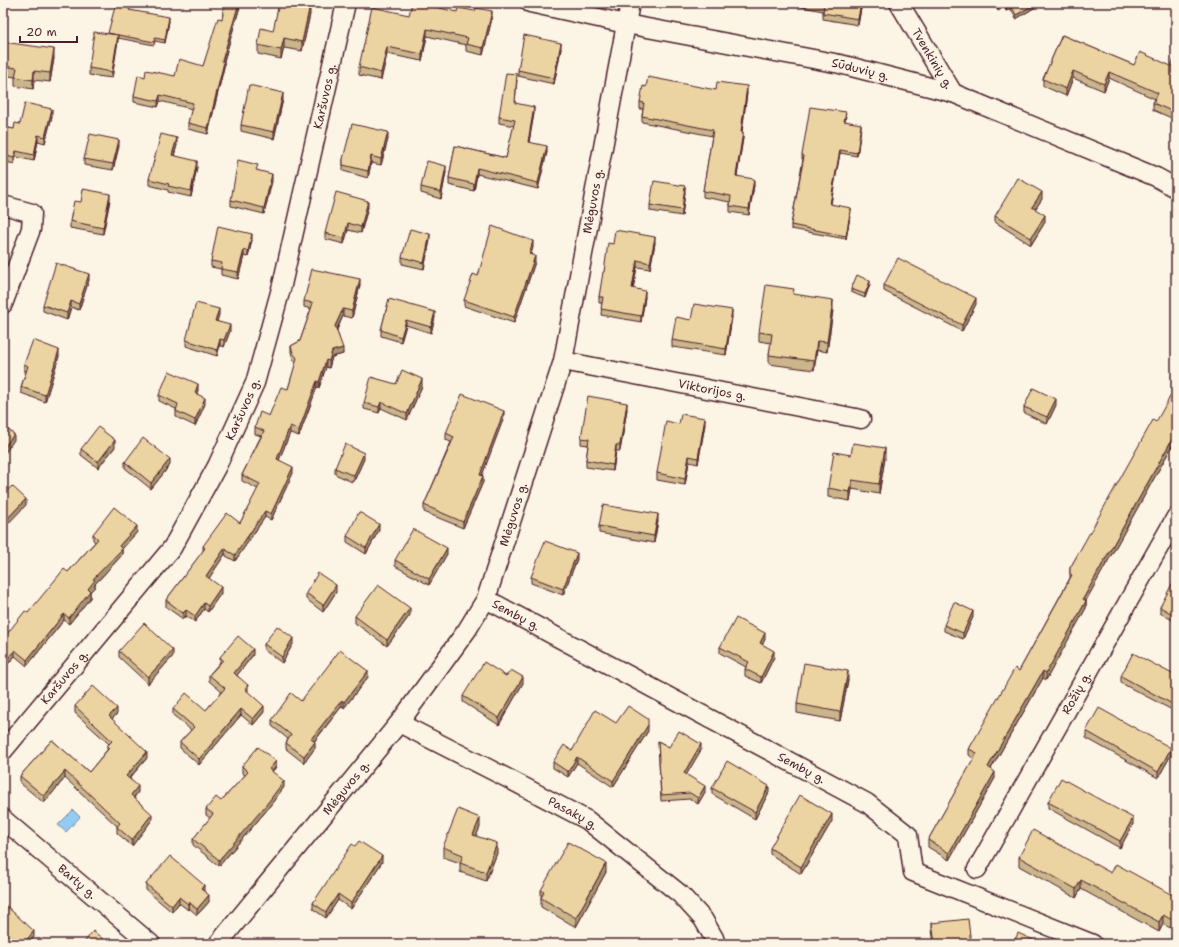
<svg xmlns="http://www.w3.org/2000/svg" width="1179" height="947" font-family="'Shantell Sans',sans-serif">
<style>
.water{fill:#93ccf2;stroke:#7687a2}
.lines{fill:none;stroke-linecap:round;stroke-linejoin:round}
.street-casing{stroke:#4a1f2b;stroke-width:21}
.street{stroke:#fcf5e5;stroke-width:18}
.wall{fill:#cbb58b;stroke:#4a1f2b}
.shaded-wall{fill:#a59471;stroke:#4a1f2b}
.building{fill:#ecd3a2;stroke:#4a1f2b}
.labels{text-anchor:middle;stroke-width:3;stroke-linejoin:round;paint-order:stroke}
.street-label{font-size:12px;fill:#4a1f2b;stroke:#fcf5e5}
</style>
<rect width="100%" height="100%" fill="#fcf5e5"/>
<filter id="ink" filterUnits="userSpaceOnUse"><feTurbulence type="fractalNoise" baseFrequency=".025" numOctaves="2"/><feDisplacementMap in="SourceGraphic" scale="8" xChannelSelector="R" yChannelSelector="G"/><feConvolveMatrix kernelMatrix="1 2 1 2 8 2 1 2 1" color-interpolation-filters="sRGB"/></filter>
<g filter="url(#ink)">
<!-- water -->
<polygon class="water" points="73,810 80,817 66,832 58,825"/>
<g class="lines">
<defs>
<g id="street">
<path id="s1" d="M530,3L626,24L840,64L953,93L1156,177L1176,188"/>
<path id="s2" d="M899,3L953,93"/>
<polyline points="3,205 32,213 31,229 3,304"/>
<path id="s3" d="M563,361L861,419"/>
<path id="s4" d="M486,599L867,803L908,835L913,872L1093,944"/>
<path id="s5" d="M399,723L507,778L587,820L680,894L703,919L714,938L716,944"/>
<path id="s6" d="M3,751L172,548L217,466L255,383L282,285L346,3"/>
<path id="s7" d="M3,819L151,944"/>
<path id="s8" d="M977,869L1176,517"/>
<path id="s9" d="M218,944L399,723L467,630L486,599L563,361L630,3"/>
</g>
</defs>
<!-- street casing -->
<use href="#street" class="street-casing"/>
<!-- street -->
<use href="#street" class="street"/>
</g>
<!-- wall -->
<g class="wall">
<polygon points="225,3 241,3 224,61 224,67 208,134 188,129 188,123 192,109 160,101 158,107 134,102 134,96 145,77 175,76 203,66 222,19"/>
<polygon points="782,3 862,3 858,25 823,19 823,11"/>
<polygon points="993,3 1042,3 1016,19 1011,9 1006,11 1004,7 998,11"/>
<polygon points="130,10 169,21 165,43 155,41 154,45 118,38 112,78 89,75 89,68 108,34"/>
<polygon points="457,12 492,18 483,55 466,51 466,45 427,36 422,61 387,54 381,80 359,75 359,67 409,15"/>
<polygon points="310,14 302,51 284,48 281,59 258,54 258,45 273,31"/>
<polygon points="1062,35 1134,65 1171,66 1176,56 1176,120 1153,110 1153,103 1155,99 1109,78 1104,91 1073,78 1066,96 1043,86 1043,79"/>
<polygon points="3,42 54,58 50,82 34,80 33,89 15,86 15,77 3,75"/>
<polygon points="561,49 554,84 518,76 518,70"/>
<polygon points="517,80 515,103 534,113 529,142 547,152 538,189 477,174 474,191 449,185 449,178 455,146 506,158 514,126 499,123 499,117"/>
<polygon points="646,87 747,93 742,132 743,138 737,176 754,185 749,215 730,212 730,202 703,197 703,191 712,136 642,122 642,116 643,109 640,109 640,102"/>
<polygon points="283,99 274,139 241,131 241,125"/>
<polygon points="52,116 45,143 38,141 34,161 16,157 14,164 3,161 3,127 14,129 20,124"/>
<polygon points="846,116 845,121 861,127 857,156 840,153 831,204 851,211 846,239 791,229 791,225 803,159 802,159 802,155"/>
<polygon points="388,139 381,165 371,163 368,178 343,171 343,159"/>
<polygon points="177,145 174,156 197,167 191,197 168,192 168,190 149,185 149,179"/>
<polygon points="119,146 113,170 84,165 84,159"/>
<polygon points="258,170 272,181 264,214 231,206 231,200"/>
<polygon points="446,172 441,199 421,193 421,187"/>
<polygon points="685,192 682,216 650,211 650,205"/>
<polygon points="1042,199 1035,209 1045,222 1031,245 995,222 995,216"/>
<polygon points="110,200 103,234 70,228 70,221"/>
<polygon points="368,207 361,233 348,230 344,244 325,239 325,233"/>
<polygon points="252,240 248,257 244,256 238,279 221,275 221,269 211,267 211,261"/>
<polygon points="430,240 424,269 402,264 402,257"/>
<polygon points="655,243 650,269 637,267 633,288 645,297 641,322 601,315 602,303 599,303 599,297 604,272 613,244"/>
<polygon points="533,247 531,254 535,262 514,323 464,306 464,300 478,276"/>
<polygon points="89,280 79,310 71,307 67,320 43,311 43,305"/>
<polygon points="870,284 865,298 851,292 851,289"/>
<polygon points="360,285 352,318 343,316 337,330 343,354 332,357 329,368 326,367 319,388 317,387 299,436 290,433 279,460 293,473 271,520 265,517 235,561 226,556 226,554 225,554 209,578 221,593 208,612 204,609 195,622 186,616 183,619 166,607 166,600 203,551 203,546 240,523 258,489 242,481 242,475 261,436 255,434 255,427 269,416 288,389 296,363 293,359 291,352 291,346 300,341 311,309 304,307 304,301"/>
<polygon points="884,285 976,304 962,331 884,291"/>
<polygon points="794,294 833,310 827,352 817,350 814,370 769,364 769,355 771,343 759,341 759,332"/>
<polygon points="389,299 435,317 431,333 406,325 401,342 381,336 381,330"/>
<polygon points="219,315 217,321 230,331 224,347 220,345 217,356 186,346 186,340"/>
<polygon points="732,317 726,355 672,347 672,340 691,320"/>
<polygon points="59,356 45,402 21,393 21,387 26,371 24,371 24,364"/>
<polygon points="396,384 422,386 407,420 381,408 379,413 364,409 364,403"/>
<polygon points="198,390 197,394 205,404 195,426 176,417 176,409 159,401 159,395"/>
<polygon points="1056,405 1047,424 1024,413 1024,407"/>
<polygon points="627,409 620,451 616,451 613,471 586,467 586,460 588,445 581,444 581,438"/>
<polygon points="504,417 482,475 483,482 463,528 424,512 424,505 451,442 446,440 446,433"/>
<polygon points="1156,422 1176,439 1086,600 1086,608 1054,665 1046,680 1043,678 991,769 995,778 949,860 928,847 928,840 974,759 969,755 969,749 1019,671 1070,578 1070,568"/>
<polygon points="679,424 705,424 698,464 689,462 685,485 657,480 657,473"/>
<polygon points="115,447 98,468 81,455 81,449"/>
<polygon points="851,455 885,458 879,494 852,489 850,501 828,497 828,488"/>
<polygon points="364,459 354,481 352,481 352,482 335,474 335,468"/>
<polygon points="125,462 170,465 151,489 125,468"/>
<polygon points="658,521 654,543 599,533 599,526"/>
<polygon points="379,530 366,554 347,542 347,536"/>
<polygon points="137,532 122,549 122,555 95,584 95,587 90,592 90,598 69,624 64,620 27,666 15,656 8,664 3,660 3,639 68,572 95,542 93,540 93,534"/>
<polygon points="447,554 429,585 395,566 395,560"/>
<polygon points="577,559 563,595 531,583 531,577"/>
<polygon points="1176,586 1176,622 1160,613 1160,607"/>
<polygon points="336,592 323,612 306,599 306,593"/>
<polygon points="410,615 387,646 355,623 355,616"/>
<polygon points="973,617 963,639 944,631 944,625"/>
<polygon points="765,639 762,645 774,657 761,683 745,676 745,669 746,667 720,653 720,647"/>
<polygon points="264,644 293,644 282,663 264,650"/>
<polygon points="119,651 173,656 148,684 119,657"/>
<polygon points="253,655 237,675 248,691 247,692 264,712 253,725 241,715 199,765 180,748 180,742 191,730 173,715 173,709 206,710 222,692 209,681 209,675 220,662 220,657"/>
<polygon points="506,676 523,683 499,725 463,702 463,696"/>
<polygon points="1121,676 1176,676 1176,712 1121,683"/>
<polygon points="368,677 344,708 342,706 314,742 315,748 304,763 286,749 286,743 288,739 272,726 272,720 301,701"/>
<polygon points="848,680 840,721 797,713 797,704"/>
<polygon points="75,706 117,714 112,719 147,758 130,778 138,792 134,798 152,820 132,846 117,833 117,826 65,778 44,803 20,783 20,776 52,740 89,772 107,750 107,746 109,744 75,713"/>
<polygon points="616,723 648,731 613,787 577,763 568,777 553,768 553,762"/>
<polygon points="1086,731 1171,755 1158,778 1086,738"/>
<polygon points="658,741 669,747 701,750 686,774 705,792 698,804 690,799 661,801"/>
<polygon points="242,766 276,767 272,772 284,787 266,811 219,866 193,845 193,839 210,818 206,815 206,809 221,801 245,775 242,773"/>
<polygon points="712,788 769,792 755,819 712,794"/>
<polygon points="1048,802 1133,824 1120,848 1048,808"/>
<polygon points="832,821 801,874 770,854 770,848"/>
<polygon points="480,827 476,836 497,853 486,881 460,872 460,863 443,857 443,847"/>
<polygon points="355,846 382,862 351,909 338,900 326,918 313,909 313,903"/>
<polygon points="1019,857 1111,873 1176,897 1176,931 1163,924 1159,932 1081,889 1076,898 1019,866"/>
<polygon points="606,872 576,927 541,907 541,890"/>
<polygon points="146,884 204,891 209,902 197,915 189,908 188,910 179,903 172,912 146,890"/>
<polygon points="3,904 34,937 28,944 9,944 3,939"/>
<polygon points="932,923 971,944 934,944 932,930"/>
</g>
<!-- shaded-wall -->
<g class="shaded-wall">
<polygon points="239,3 241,3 222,67 222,61"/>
<polygon points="861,3 862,3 858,25 858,19"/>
<polygon points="1037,3 1042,3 1016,19 1016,15"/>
<polygon points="1004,4 1004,7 998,11 998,8"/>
<polygon points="310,5 310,14 302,51 302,42"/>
<polygon points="1011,5 1011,9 1006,11 1006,8"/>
<polygon points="492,11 492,18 483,55 483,48"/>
<polygon points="169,17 169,21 165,43 165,40"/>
<polygon points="427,29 427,36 422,61 422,54"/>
<polygon points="118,35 118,41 112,78 112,72"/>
<polygon points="284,38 284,48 281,59 281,50"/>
<polygon points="561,43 561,49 554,84 554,78"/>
<polygon points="387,47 387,54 381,80 381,73"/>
<polygon points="54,49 54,58 50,82 50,73"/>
<polygon points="224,62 224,67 208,134 208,128"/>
<polygon points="34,71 34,80 33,89 33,80"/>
<polygon points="1073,71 1073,78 1066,96 1066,89"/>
<polygon points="1109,72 1109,78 1104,91 1104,84"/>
<polygon points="747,86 747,93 741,138 741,132"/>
<polygon points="283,93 283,99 274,139 274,132"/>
<polygon points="160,95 160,101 158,107 158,101"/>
<polygon points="534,107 534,113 528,148 528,142"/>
<polygon points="52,109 52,116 45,143 45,137"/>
<polygon points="861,124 861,127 857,156 857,153"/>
<polygon points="388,132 388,139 381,165 381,159"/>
<polygon points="743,132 743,138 736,182 736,176"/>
<polygon points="38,135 38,141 34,161 34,155"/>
<polygon points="177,138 177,145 172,162 172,155"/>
<polygon points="119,140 119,146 113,170 113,164"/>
<polygon points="547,146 547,152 538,189 538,183"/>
<polygon points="840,150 840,153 830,207 830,204"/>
<polygon points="16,151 16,157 14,164 14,158"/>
<polygon points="371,156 371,163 368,178 368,171"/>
<polygon points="197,161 197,167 191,197 191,191"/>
<polygon points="446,166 446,172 441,199 441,192"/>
<polygon points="477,168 477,174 474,191 474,184"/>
<polygon points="272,174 272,181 264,214 264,208"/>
<polygon points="754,179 754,185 749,215 749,209"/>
<polygon points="685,186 685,192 682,216 682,210"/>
<polygon points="1042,192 1042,199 1032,214 1032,207"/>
<polygon points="110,194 110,200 103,234 103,228"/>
<polygon points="368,201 368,207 361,233 361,227"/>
<polygon points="851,208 851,211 846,239 846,236"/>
<polygon points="1045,215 1045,222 1031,245 1031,238"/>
<polygon points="348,223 348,230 344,244 344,238"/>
<polygon points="252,234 252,240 248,257 248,251"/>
<polygon points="430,234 430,240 424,269 424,263"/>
<polygon points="655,237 655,243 650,269 650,263"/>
<polygon points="533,241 533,247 529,260 529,254"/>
<polygon points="244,250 244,256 238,279 238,272"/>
<polygon points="535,256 535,262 514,323 514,317"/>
<polygon points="637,260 637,267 632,295 632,288"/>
<polygon points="89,274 89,280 79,310 79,304"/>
<polygon points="360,279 360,285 352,318 352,311"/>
<polygon points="870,281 870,284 865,298 865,294"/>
<polygon points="645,291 645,297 641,322 641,316"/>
<polygon points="976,298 976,304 962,331 962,325"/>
<polygon points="833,300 833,310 827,352 827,342"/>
<polygon points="71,301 71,307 67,320 67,313"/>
<polygon points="219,309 219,315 215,327 215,321"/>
<polygon points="343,309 343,316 335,332 335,326"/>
<polygon points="732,310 732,317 726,355 726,349"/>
<polygon points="435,312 435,317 431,333 431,327"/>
<polygon points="406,320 406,325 401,342 401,337"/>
<polygon points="230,325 230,331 224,347 224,340"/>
<polygon points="220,339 220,345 217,356 217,350"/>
<polygon points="817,341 817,350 814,370 814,361"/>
<polygon points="343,348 343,354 332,357 329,368 329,361 332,351"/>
<polygon points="59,350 59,356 45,402 45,395"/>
<polygon points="326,360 326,367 319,388 319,382"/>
<polygon points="422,379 422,386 407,420 407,414"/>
<polygon points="317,381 317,387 299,436 299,430"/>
<polygon points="198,384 198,390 195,399 195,393"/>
<polygon points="205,398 205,404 195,426 195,420"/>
<polygon points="1056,399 1056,405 1047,424 1047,417"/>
<polygon points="381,402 381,408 379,413 379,407"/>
<polygon points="627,403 627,409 620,451 620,445"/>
<polygon points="504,411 504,417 480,481 480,475"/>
<polygon points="705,418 705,424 698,464 698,458"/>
<polygon points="290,426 290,433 277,465 277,459"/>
<polygon points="1176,432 1176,439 1083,606 1083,599"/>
<polygon points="14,434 14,440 3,456 3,449"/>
<polygon points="115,440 115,447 98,468 98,462"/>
<polygon points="616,445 616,451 613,471 613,465"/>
<polygon points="885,448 885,458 879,494 879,484"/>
<polygon points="364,453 364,459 354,481 354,475"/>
<polygon points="689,456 689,462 685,485 685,479"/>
<polygon points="170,459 170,465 151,489 151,483"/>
<polygon points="293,467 293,473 271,520 271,514"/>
<polygon points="483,476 483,482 463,528 463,522"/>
<polygon points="852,480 852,489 850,501 850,492"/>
<polygon points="26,499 26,505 3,529 3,523"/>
<polygon points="265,511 265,517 235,561 235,555"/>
<polygon points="658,514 658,521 654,543 654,536"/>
<polygon points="379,524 379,530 366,554 366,548"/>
<polygon points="137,526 137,532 122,549 122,555 95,584 95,587 90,592 90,598 69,624 69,618 88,589 93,579 119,546"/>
<polygon points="225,548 225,554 206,583 206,576"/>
<polygon points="447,548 447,554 429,585 429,579"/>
<polygon points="577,553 577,559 563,595 563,589"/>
<polygon points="336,585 336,592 323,612 323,605"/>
<polygon points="221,587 221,593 208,612 208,606"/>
<polygon points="1086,601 1086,608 1046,680 1046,673"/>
<polygon points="204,603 204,609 195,622 195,616"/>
<polygon points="410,608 410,615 387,646 387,640"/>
<polygon points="186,610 186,616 183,619 183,613"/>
<polygon points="973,611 973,617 963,639 963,633"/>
<polygon points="64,614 64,620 27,666 27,660"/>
<polygon points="765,633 765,639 760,650 760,643"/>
<polygon points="293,638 293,644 282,663 282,657"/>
<polygon points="253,649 253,655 234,679 234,673"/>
<polygon points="15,650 15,656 8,664 8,658"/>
<polygon points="173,650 173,656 148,684 148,677"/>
<polygon points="774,651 774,657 761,683 761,677"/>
<polygon points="368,671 368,677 344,708 344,702"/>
<polygon points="848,671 848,680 840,721 840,712"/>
<polygon points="1043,671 1043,678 988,774 988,767"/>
<polygon points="523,677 523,683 499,725 499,718"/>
<polygon points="248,685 248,691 245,695 245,689"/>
<polygon points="342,700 342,706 311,745 311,739"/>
<polygon points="264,706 264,712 253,725 253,719"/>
<polygon points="117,708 117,714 109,722 109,716"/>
<polygon points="241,709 241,715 199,765 199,759"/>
<polygon points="648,725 648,731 613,787 613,781"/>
<polygon points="315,742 315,748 304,763 304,756"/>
<polygon points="701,744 701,750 684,779 684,773"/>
<polygon points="1171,748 1171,755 1158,778 1158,772"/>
<polygon points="147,752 147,758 126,782 126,776"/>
<polygon points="577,757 577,763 568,777 568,772"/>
<polygon points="276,761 276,767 269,775 269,769"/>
<polygon points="65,771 65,778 44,803 44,796"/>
<polygon points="995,772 995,778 949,860 949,853"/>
<polygon points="284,781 284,787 266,811 219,866 219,860"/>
<polygon points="138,786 138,792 131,801 131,795"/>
<polygon points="705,786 705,792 698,804 698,798"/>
<polygon points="769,786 769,792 755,819 755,812"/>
<polygon points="152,814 152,820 132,846 132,840"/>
<polygon points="832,814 832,821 801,874 801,867"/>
<polygon points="480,818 480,827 473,844 473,835"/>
<polygon points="1133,818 1133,824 1120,848 1120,841"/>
<polygon points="497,843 497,853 486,881 486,872"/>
<polygon points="382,856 382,862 351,909 351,903"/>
<polygon points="606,863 606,872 576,927 576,918"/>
<polygon points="1081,880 1081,889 1076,898 1076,889"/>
<polygon points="204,885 204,891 201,889"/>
<polygon points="338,894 338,900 326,918 326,912"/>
<polygon points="209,895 209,902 197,915 197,909"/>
<polygon points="179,897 179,903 172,912 172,906"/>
<polygon points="189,902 189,908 188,910 188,904"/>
<polygon points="1163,915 1163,924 1159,932 1159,922"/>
<polygon points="34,931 34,937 28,944 23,944"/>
</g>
<!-- building -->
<g class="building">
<polygon points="116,3 130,7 129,10 169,17 165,40 155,38 154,42 108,33"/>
<polygon points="225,3 239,3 222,61 224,62 208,128 188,123 193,103 160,95 158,101 134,96 138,75 145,77 146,70 175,76 179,59 203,66 218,18 222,19"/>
<polygon points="279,3 301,3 310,5 302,42 284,38 281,50 258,45 261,28 273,31"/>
<polygon points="412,3 418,3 457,12 458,8 475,11 476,8 492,11 483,48 466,44 468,38 427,29 422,54 387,47 381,73 359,67 372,7 409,15"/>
<polygon points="814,3 861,3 858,19 823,13 824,5"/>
<polygon points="994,3 1037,3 1016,15 1011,5 1006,8 1004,4 998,8"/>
<polygon points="94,32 118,35 112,72 89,68"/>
<polygon points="524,35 561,43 554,78 518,70"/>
<polygon points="1062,35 1134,65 1140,52 1171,66 1176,56 1176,113 1153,103 1158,93 1109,72 1104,84 1073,71 1066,89 1043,79"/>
<polygon points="3,42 54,49 50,73 34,71 33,80 15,77 17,68 3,66"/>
<polygon points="506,73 517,74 515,103 534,107 528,142 547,146 538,183 477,168 474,184 449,178 455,146 506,158 515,120 499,117"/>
<polygon points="648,77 716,90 717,82 747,86 741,132 743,132 736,176 754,179 749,209 730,206 731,196 703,191 713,130 642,116 644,103 640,102 643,86 646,87"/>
<polygon points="249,85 283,93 274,132 241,125"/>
<polygon points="25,103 52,109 45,137 38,135 34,155 16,151 14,158 3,155 3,127 14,129 15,123 20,124"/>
<polygon points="810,107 846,112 844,121 861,124 857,153 840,150 830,204 851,208 846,236 791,225 804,156 802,155"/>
<polygon points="352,124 388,132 381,159 371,156 368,171 343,165 343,159"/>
<polygon points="90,134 119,140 113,164 84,159"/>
<polygon points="161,134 177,138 172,155 197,161 191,191 168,186 169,184 149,179"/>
<polygon points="238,160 258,165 256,170 272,174 264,208 231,200"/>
<polygon points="427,161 446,166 441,192 421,187"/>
<polygon points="1018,178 1042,192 1032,207 1045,215 1031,238 995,216"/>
<polygon points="654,181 685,186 682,210 650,205"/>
<polygon points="83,189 110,194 103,228 70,221 74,201 81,202"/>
<polygon points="336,192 368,201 361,227 348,223 344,238 325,233"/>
<polygon points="218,226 252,234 248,251 244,250 238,272 221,269 222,263 211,261"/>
<polygon points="492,226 533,241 529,254 535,256 514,317 464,300 473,274 478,276"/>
<polygon points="410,229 430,234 424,263 402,257"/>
<polygon points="615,230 655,237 650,263 637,260 632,288 645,291 641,316 601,309 603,297 599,297 603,272 604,272 608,243 613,244"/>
<polygon points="898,258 976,298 962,325 884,285"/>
<polygon points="56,263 89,274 79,304 71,301 67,313 43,305"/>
<polygon points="312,269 360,279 352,311 343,309 335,326 343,348 332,351 329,361 326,360 319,382 317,381 299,430 290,426 277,459 293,467 271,514 265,511 235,555 226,550 227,549 225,548 206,576 221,587 208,606 204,603 195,616 186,610 183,613 166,600 205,548 203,546 227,513 240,523 260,484 242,475 264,431 255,427 260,412 269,416 281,387 288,389 297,358 293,353 291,346 300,341 313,303 304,301"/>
<polygon points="857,275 870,281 865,294 851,289"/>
<polygon points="766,285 794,289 793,294 833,300 827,342 817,341 814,361 769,355 772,334 759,332"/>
<polygon points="389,299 435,312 431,327 406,320 401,337 381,330"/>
<polygon points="196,303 219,309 215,321 230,325 224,340 220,339 217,350 186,340"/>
<polygon points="694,304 732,310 726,349 672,340 676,317 691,320"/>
<polygon points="33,340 59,350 45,395 21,387 28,366 24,364"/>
<polygon points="402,370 422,379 407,414 381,402 379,407 364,403 371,377 396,384"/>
<polygon points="169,371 198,384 195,393 205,398 195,420 176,411 178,404 159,395"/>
<polygon points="1176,386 1176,432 1083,599 1086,601 1054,659 1046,673 1043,671 988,767 995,772 949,853 928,840 977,753 969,749 1015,668 1019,671 1072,575 1070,574 1070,568 1153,420 1156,422"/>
<polygon points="1033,388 1056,399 1047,417 1024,407"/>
<polygon points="462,394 504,411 480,475 483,476 463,522 424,505 454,437 446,433"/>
<polygon points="588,396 627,403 620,445 616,445 613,465 586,460 589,439 581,438"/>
<polygon points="681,414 705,418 698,458 689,456 685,479 657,473 666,421 679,424"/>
<polygon points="3,426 14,434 3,449"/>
<polygon points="98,427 115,440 98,462 81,449"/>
<polygon points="143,438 170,459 151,483 125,462"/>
<polygon points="853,443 885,448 879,484 852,480 850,492 828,488 834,452 851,455"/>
<polygon points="345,444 364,453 354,475 352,474 352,475 335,468"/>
<polygon points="12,486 26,499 3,523 3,495"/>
<polygon points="603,505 658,514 654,536 599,526"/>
<polygon points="114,507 137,526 119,546 122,549 93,579 95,580 88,589 90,591 69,618 64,614 27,660 15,650 8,658 3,653 3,639 25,611 28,613 64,569 68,572 98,539 93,534"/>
<polygon points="359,512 379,524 366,548 347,536"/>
<polygon points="413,529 447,548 429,579 395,560"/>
<polygon points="545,541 577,553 563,589 531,577"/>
<polygon points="318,573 336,585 323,605 306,593"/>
<polygon points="1172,584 1176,586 1176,616 1160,607"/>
<polygon points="378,585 410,608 387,640 355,616"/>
<polygon points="954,602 973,611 963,633 944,625"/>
<polygon points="736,618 765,633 760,643 774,651 761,677 745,669 749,662 720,647"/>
<polygon points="144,623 173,650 148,677 119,651"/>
<polygon points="277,626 293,638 282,657 264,644"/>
<polygon points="238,636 253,649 234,673 248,685 245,689 264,706 253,719 241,709 199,759 180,742 194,727 173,709 186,693 206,710 225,688 209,675 223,660 220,657"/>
<polygon points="340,650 368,671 344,702 342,700 311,739 315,742 304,756 286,743 291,735 272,720 291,693 301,701"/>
<polygon points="1133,653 1176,676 1176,706 1121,676"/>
<polygon points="484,662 506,676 511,670 523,677 499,718 463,696"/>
<polygon points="804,663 848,671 840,712 797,704"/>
<polygon points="93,686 117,708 109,716 147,752 126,776 138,786 131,795 152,814 132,840 117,827 120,823 65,771 44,796 20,776 52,740 89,772 109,748 107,746 112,741 75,706"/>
<polygon points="628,706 648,719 648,725 613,781 577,757 568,772 553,762 564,745 572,751 595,710 616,723"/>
<polygon points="1099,708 1171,748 1158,772 1086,731"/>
<polygon points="679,731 701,744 684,773 705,786 698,798 690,793 661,795 658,741 669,747"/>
<polygon points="258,747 276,761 269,769 284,781 266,805 219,860 193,839 213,814 206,809 216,797 221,801 248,772 242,766"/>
<polygon points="727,761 769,786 755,812 712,788"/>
<polygon points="1061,778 1133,818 1120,841 1048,802"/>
<polygon points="800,795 832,814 801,867 770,848"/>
<polygon points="458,809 480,818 473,835 497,843 486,872 460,863 463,855 443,847"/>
<polygon points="1033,830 1111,873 1116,864 1176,897 1176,922 1163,915 1159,922 1081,880 1076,889 1019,857"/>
<polygon points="359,841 382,856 351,903 338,894 326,912 313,903 352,844 355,846"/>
<polygon points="568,842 606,863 576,918 541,898 544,892 541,890"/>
<polygon points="170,856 204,885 201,889 209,895 197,909 189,902 188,904 179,897 172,906 146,884"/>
<polygon points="3,903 34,931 23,944 16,944 3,932"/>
<polygon points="968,919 971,944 935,944 932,923"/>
<polygon points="93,931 109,944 83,944"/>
<polygon points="1018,933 1042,944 1013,944"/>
<polygon points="113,941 117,944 111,944"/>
</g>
</g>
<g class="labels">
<!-- street labels -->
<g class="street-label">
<text dy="4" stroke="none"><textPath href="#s2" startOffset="65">Tvenkinių g.</textPath></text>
<text dy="4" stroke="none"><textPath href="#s1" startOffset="337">Sūduvių g.</textPath></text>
<text dy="4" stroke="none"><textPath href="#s6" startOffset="744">Karšuvos g.</textPath></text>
<text dy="4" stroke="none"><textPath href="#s9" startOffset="850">Mėguvos g.</textPath></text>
<text dy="4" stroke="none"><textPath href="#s3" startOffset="152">Viktorijos g.</textPath></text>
<text dy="4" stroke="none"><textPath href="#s6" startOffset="420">Karšuvos g.</textPath></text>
<text dy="4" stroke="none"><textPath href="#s9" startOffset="526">Mėguvos g.</textPath></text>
<text dy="4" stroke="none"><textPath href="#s4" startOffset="34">Sembų g.</textPath></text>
<text dy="4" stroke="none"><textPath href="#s6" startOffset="96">Karšuvos g.</textPath></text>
<text dy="4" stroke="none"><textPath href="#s8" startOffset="202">Rožių g.</textPath></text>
<text dy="4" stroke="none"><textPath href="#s4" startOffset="358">Sembų g.</textPath></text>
<text dy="4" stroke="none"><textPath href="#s9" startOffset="202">Mėguvos g.</textPath></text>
<text dy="4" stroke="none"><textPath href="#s5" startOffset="196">Pasakų g.</textPath></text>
<text dy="4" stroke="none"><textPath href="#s7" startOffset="97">Bartų g.</textPath></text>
</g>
</g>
<!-- margin -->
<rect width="1179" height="947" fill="none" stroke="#fcf5e5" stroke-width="16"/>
<rect x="8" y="8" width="1163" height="931" fill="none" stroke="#4a1f2b" stroke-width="1.5" filter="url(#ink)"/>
<!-- scale -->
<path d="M20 36v6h57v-6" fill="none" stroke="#4a1f2b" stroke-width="2"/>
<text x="26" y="36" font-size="12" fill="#4a1f2b" stroke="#fcf5e5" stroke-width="3" paint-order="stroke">20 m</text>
</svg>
